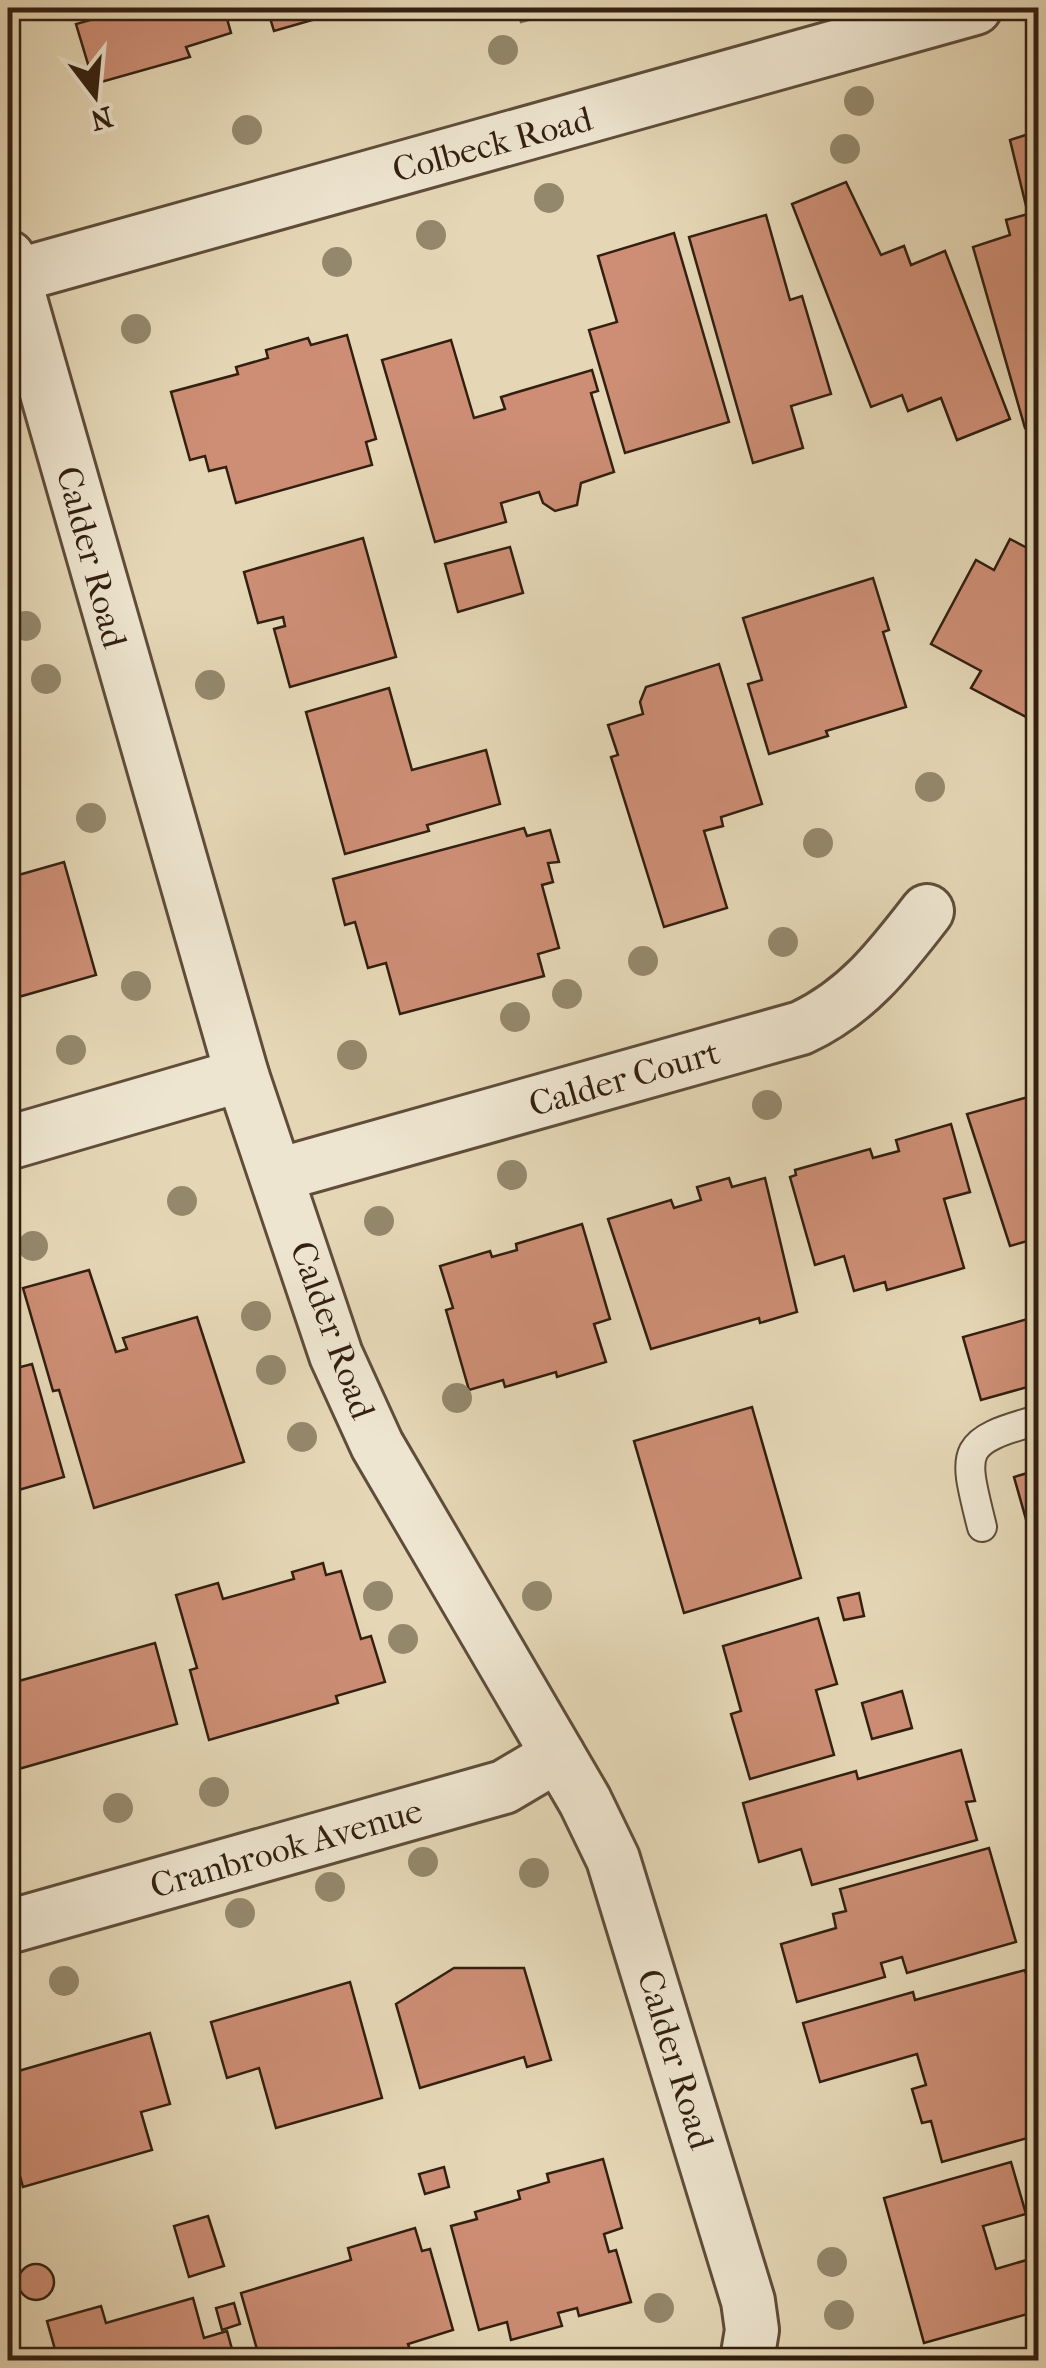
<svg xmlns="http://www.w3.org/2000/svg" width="1046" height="2368" font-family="'IM FELL French Canon',serif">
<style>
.green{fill:#b2bf90;stroke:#726f50;stroke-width:2.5}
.building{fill:#cd8e75;stroke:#321f10;stroke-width:2.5}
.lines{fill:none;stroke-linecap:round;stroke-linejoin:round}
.service-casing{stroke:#5f4d3a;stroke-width:32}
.minor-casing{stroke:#5f4d3a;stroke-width:58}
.service{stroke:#eee5d0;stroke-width:28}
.minor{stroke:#eee5d0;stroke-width:52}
.tree{fill:#94886c}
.labels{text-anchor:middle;stroke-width:9;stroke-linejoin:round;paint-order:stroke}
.street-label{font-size:35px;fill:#321f10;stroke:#eee5d0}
</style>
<rect width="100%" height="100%" fill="#e5d7b6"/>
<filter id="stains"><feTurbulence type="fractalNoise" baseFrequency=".002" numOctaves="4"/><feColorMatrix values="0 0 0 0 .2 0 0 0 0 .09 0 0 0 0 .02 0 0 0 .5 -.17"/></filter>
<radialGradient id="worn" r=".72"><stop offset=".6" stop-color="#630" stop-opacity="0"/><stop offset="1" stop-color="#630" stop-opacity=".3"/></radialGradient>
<!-- green -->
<polygon class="green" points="517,8 572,8 521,22"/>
<!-- building -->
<g class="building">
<polygon points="98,8 224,8 231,33 186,47 190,57 94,84 76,24 101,17"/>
<polygon points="267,8 354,8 274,31"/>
<polygon points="1038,131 1038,425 1025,428 973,247 1010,235 1006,220 1028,214 1010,140"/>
<polygon points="846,182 881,255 904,246 911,265 945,251 1010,419 957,440 941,398 908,411 902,395 871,407 792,204"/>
<polygon points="766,215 790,300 802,296 831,394 791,406 803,448 753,463 689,237"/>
<polygon points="674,233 729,422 625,453 589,330 617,322 598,256"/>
<polygon points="347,335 376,439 366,442 372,465 236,503 226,467 209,471 205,456 190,460 171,392 238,374 236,367 268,358 266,350 308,338 311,345"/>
<polygon points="451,340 474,418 505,409 501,397 592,370 598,391 591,393 614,472 581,483 577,505 555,511 543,503 539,492 501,503 506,522 435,542 382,360"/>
<polygon points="363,538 396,657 290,687 274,629 285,626 283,617 258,623 244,572"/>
<polygon points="1010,539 1033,551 1038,540 1038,698 1028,718 971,688 981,671 931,644 976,560 994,570"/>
<polygon points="510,547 523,593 458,612 445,564"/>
<polygon points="873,578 889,630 883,632 906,707 826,731 828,736 769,754 748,684 762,680 743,618"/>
<polygon points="719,664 762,804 721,817 723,826 704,831 727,908 664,927 611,757 618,755 608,725 643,714 640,702 646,687"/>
<polygon points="389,688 412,770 486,750 500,804 427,825 429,831 345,854 306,712"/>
<polygon points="524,828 527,836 550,830 559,862 548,863 553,882 542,885 559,948 538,954 544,976 400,1014 386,963 368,968 355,922 345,925 333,879"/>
<polygon points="64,862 96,975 8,1000 8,878"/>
<polygon points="1028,1097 1032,1111 1038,1109 1038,1238 1010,1246 967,1114"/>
<polygon points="951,1124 970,1192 944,1199 964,1268 887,1290 885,1282 854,1291 844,1256 815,1265 790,1177 796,1175 795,1170 870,1149 873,1158 899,1151 896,1140"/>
<polygon points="729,1178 732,1187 765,1178 797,1312 760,1323 759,1318 651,1349 608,1219 671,1200 674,1208 701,1200 697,1187"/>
<polygon points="582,1224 610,1319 594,1324 606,1362 557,1377 556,1372 505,1387 503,1380 469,1390 446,1310 453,1308 440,1266 490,1251 492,1257 517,1250 516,1244"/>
<polygon points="89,1270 116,1352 127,1349 123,1338 197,1317 244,1462 94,1508 59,1390 53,1391 23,1288"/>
<polygon points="1038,1298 1038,1384 981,1400 963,1337 1035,1317 1030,1300"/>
<polygon points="32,1364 64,1477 8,1493 8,1366 13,1369"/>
<polygon points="752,1407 801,1578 684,1613 634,1441"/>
<polygon points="1038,1470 1038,1535 1031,1537 1014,1477"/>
<polygon points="323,1563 326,1575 341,1571 361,1639 371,1636 385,1682 336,1696 338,1703 209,1740 190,1670 197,1668 176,1595 218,1583 223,1599 294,1579 292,1572"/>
<polygon points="859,1593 864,1616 844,1620 838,1598"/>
<polygon points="818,1618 837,1684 816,1690 834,1755 750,1779 731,1714 741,1711 723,1646"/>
<polygon points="155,1643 177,1724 8,1772 8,1684"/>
<polygon points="902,1691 912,1728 872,1739 862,1703"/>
<polygon points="961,1750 975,1801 966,1802 977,1840 812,1885 801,1849 759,1862 743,1803 856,1771 858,1779"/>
<polygon points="989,1848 1016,1942 907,1973 902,1957 881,1963 885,1977 797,2002 781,1944 836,1928 833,1914 846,1911 840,1889"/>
<polygon points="454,1968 524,1968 551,2060 527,2067 524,2057 420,2088 396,2004"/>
<polygon points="1025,1970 1038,2018 1038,2044 1032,2046 1038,2070 1038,2135 942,2162 931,2121 922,2123 912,2089 926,2085 917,2054 820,2082 803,2023 913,1992 915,2000"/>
<polygon points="350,1982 382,2098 276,2128 259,2068 227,2078 211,2022"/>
<polygon points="150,2033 170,2104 141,2112 152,2150 23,2187 8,2133 8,2074"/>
<polygon points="603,2159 622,2228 604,2234 609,2252 616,2250 631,2302 579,2316 577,2308 558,2313 562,2326 511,2340 507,2322 479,2330 451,2226 477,2219 475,2212 520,2199 518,2191 549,2182 547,2174"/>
<polygon points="1011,2162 1026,2214 983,2226 996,2269 1037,2257 1038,2311 924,2343 884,2198"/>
<polygon points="444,2167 449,2187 425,2194 419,2174"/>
<polygon points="208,2216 224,2266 189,2277 174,2226"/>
<polygon points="415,2228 422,2251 430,2249 453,2330 408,2344 412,2356 398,2360 260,2360 241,2293 351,2260 348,2248"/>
<circle cx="36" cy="2282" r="18"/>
<polygon points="193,2298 204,2338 227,2331 235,2360 58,2360 47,2321 101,2306 106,2323"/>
<polygon points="234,2303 240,2324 222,2330 216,2308"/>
<polygon points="16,2334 23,2360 8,2360 8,2337"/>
<polygon points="1002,2349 1005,2360 960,2360"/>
</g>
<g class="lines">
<defs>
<path id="service" d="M982,1527C963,1450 958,1442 1038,1420"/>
<g id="minor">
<polyline points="8,257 242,1075 336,1355 377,1445 585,1801 613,1859 748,2301 752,2330 747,2360"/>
<polyline points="8,278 975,8"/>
<polyline points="8,1143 242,1075"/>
<path d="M278,1175L801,1028C857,1002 890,959 927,911"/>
<polyline points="8,1927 504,1787 558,1755"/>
</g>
</defs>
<!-- service casing -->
<use href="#service" class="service-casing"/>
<!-- minor casing -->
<use href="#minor" class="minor-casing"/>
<!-- service -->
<use href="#service" class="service"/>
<!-- minor -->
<use href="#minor" class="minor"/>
</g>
<!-- trees -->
<g class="tree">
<circle cx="503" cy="50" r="15"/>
<circle cx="859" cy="101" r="15"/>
<circle cx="247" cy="130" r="15"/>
<circle cx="845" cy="149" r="15"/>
<circle cx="549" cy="198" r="15"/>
<circle cx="431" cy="235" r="15"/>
<circle cx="337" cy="262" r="15"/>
<circle cx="136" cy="329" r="15"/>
<circle cx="26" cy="626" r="15"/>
<circle cx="46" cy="679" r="15"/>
<circle cx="210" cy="685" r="15"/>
<circle cx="930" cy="787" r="15"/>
<circle cx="91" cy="818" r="15"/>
<circle cx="818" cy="843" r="15"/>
<circle cx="783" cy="942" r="15"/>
<circle cx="643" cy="961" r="15"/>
<circle cx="136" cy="986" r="15"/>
<circle cx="567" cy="994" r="15"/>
<circle cx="515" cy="1017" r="15"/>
<circle cx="71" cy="1050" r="15"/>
<circle cx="352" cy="1055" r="15"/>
<circle cx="767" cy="1105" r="15"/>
<circle cx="512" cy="1175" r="15"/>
<circle cx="182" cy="1201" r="15"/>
<circle cx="379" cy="1221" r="15"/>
<circle cx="33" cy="1246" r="15"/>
<circle cx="256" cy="1316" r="15"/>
<circle cx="271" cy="1370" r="15"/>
<circle cx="457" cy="1398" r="15"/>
<circle cx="302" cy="1437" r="15"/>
<circle cx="378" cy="1596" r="15"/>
<circle cx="537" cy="1596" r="15"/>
<circle cx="403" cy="1639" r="15"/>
<circle cx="214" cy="1792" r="15"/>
<circle cx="118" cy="1808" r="15"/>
<circle cx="423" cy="1862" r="15"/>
<circle cx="534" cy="1873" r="15"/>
<circle cx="330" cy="1887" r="15"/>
<circle cx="240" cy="1913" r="15"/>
<circle cx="64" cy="1981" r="15"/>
<circle cx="832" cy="2262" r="15"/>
<circle cx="659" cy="2308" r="15"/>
<circle cx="839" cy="2315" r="15"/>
</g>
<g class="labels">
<!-- street labels -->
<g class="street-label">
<text transform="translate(492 144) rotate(-15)" y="12">Colbeck Road</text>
<text transform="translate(92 557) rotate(75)" y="12">Calder Road</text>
<text transform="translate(624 1078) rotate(-16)" y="12">Calder Court</text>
<text transform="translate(333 1330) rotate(70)" y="12">Calder Road</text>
<text transform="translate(286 1848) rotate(-16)" y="12">Cranbrook Avenue</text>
<text transform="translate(676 2059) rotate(73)" y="12">Calder Road</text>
</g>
</g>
<!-- margin -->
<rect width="1046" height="2368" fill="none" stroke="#e5d7b6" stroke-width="40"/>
<rect x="10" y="10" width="1026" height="2348" fill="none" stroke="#321f10" stroke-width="5"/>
<rect x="20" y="20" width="1006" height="2328" fill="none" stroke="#321f10" stroke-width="2.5"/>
<!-- north arrow -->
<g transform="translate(95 95) rotate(164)" stroke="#eee5d0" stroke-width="8" paint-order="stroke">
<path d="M0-8L18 38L0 25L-18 38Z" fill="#321f10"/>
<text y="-15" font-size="28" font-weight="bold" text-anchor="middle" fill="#321f10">N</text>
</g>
<rect width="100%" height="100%" filter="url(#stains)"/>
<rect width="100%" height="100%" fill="url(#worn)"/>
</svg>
